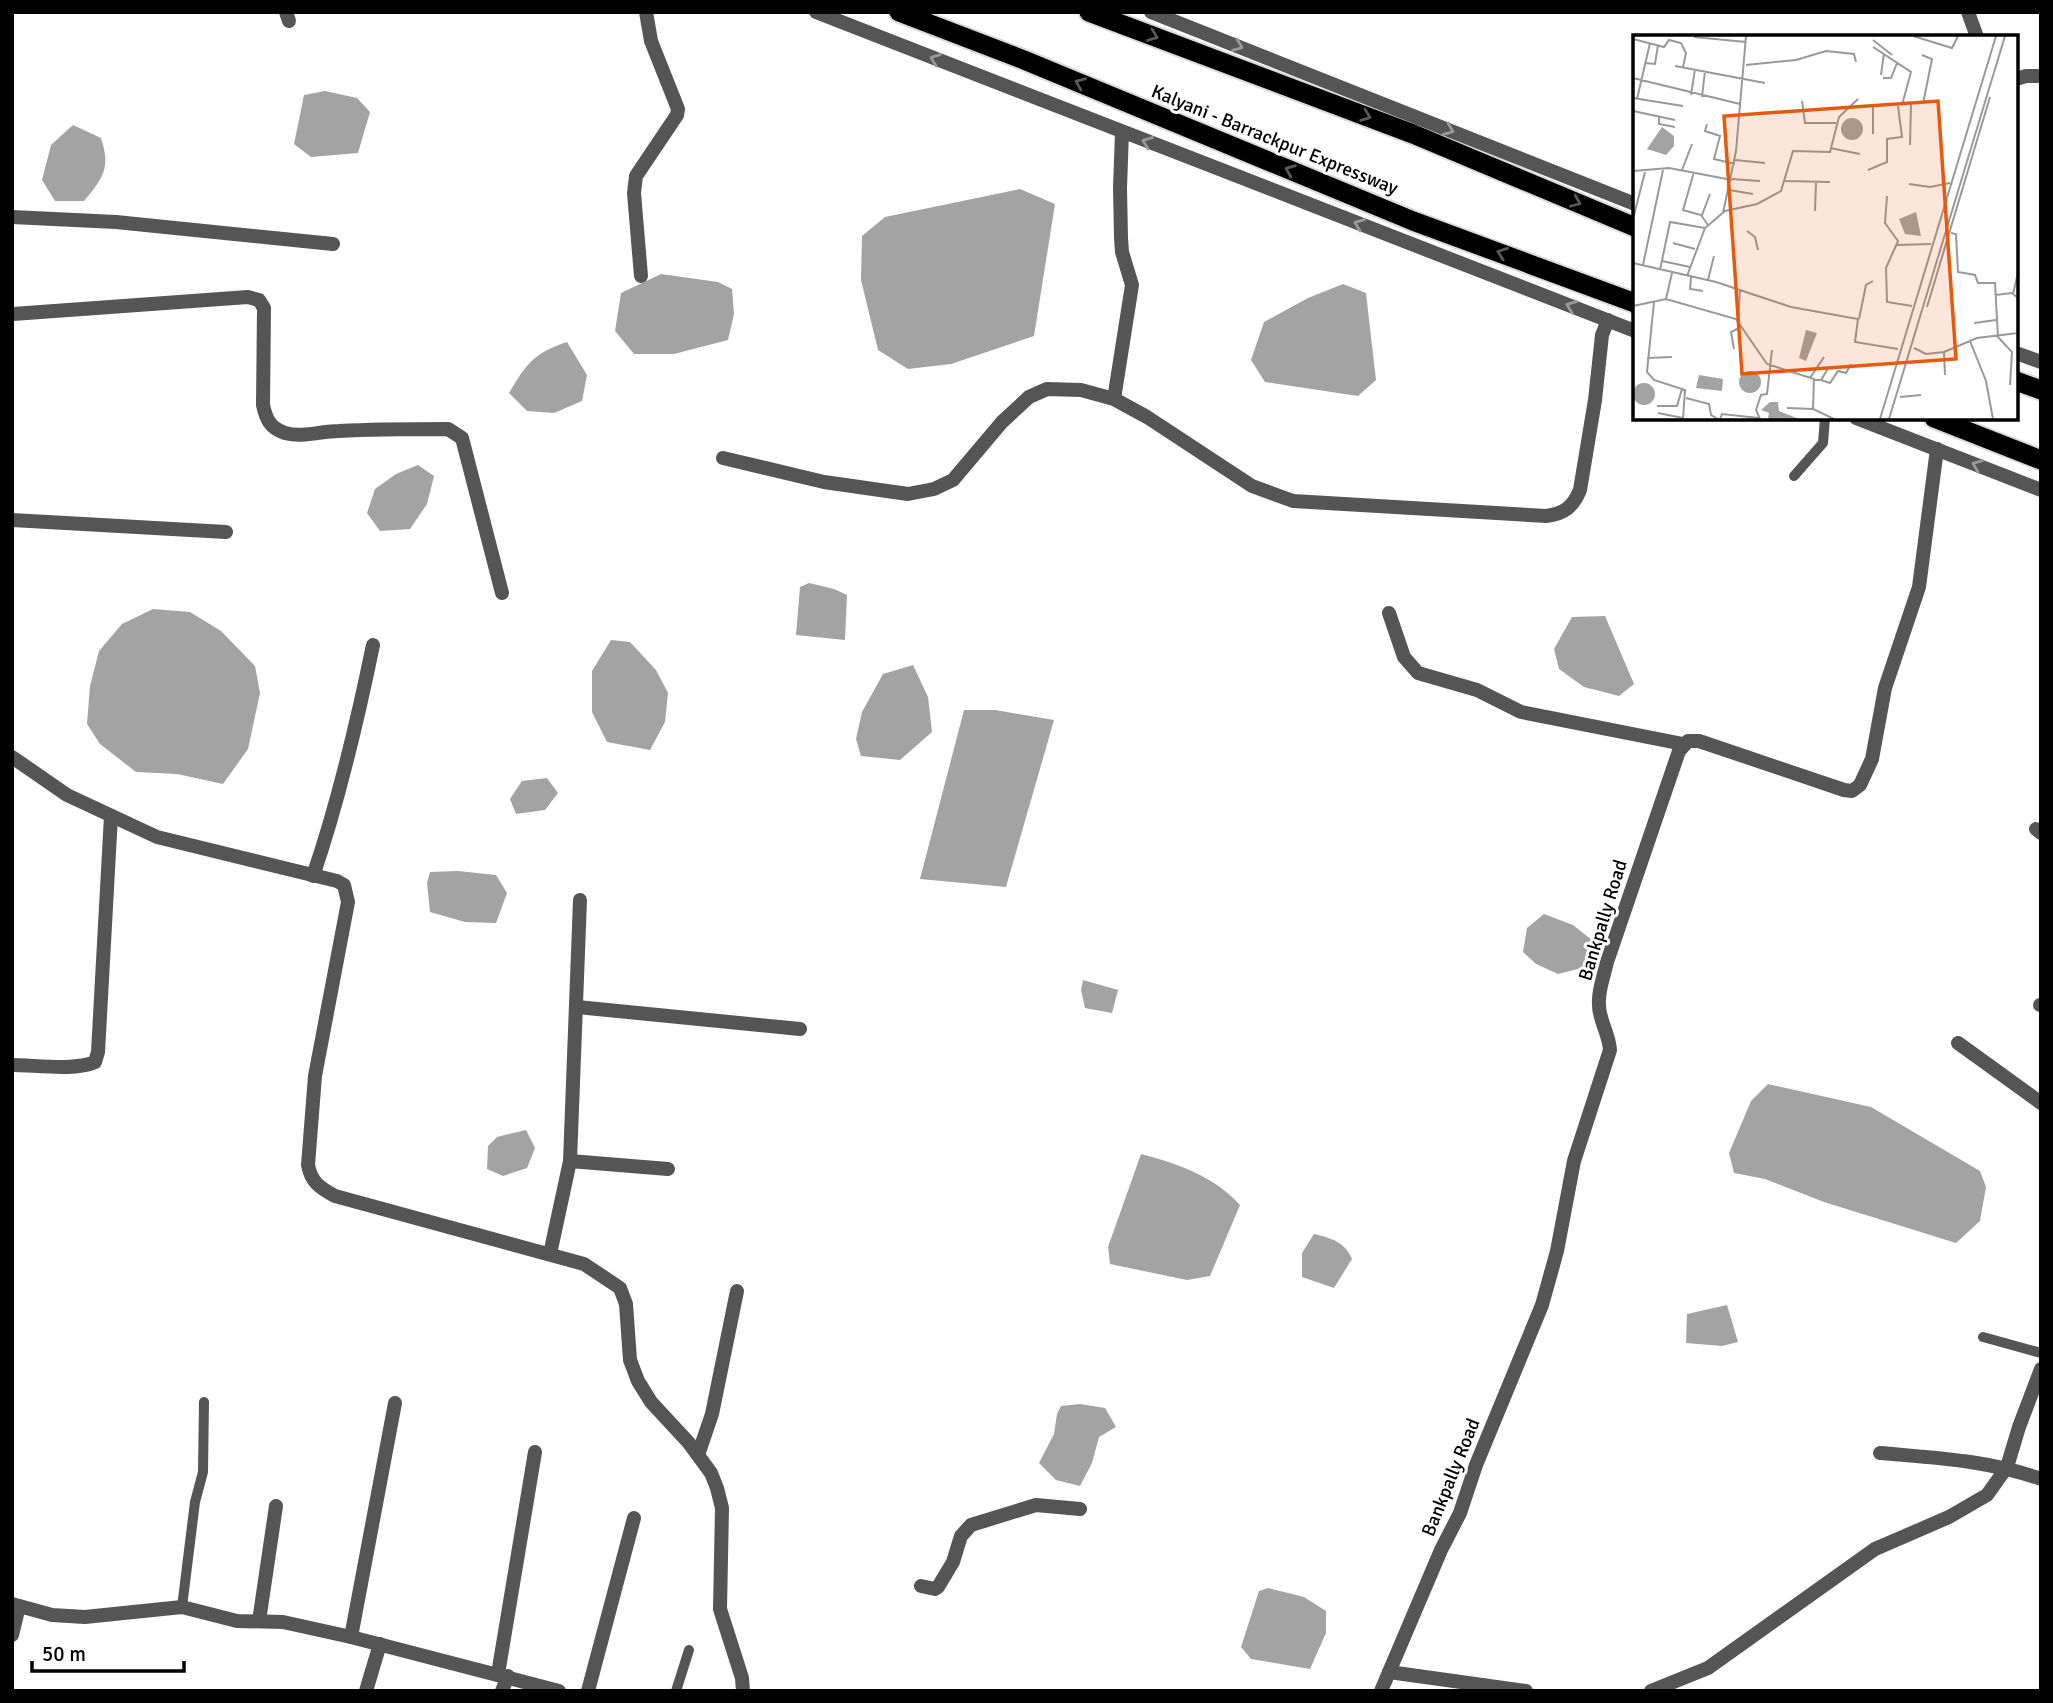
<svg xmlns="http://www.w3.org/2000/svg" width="2053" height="1703" font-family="Signika,sans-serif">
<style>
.water{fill:#a3a3a3}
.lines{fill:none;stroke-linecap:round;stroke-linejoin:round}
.trunk-casing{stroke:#dbdbdb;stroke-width:23}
.service{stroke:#555;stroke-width:10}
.minor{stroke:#555;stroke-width:14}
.tertiary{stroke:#555;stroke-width:14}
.trunk{stroke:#000;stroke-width:19}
.oneway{stroke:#595959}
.oneway2{stroke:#999}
.labels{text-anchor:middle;stroke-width:6;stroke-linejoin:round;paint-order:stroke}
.street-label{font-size:19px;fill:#000;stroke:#fff}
.inset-road{fill:none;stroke:#999;stroke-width:2}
.view{fill:#e8590c;fill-opacity:0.15;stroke:#e8590c;stroke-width:3.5}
.inset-edge{fill:none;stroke:#000;stroke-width:3.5}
</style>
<rect width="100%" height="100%" fill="#fff"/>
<!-- water -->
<g class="water">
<polygon points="325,91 357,98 370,112 358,153 311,157 294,144 304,95"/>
<path d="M73,125L101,138C111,168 103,178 84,201H55L42,180L51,145Z"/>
<polygon points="1020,189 1055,204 1034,336 951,364 908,369 878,350 861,280 862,236 885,217"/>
<polygon points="661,274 718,282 732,289 734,314 728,340 674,354 634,354 615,331 621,293"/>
<polygon points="1343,284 1366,293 1376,380 1358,396 1265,382 1251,360 1264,322 1308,298"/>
<path d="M567,342L587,375L582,401L554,413L527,411L509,393C526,364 534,353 567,342Z"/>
<polygon points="418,465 434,476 427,504 410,529 380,531 367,513 375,489 396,474"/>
<polygon points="809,583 834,589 847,595 845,640 796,635 800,587"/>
<polygon points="153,609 190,612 221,631 255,666 260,693 248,749 223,784 177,774 136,772 100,744 87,724 90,686 99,651 122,624"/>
<polygon points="1605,616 1634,684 1619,696 1584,687 1559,669 1554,649 1572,617"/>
<polygon points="611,640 630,642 656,670 668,693 665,722 650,750 607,742 592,712 592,671"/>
<polygon points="913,665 928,697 932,732 900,760 861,756 856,739 862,712 883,674"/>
<polygon points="964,710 995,710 1054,720 1006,887 920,879"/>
<polygon points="547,778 558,793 545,810 516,814 510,799 522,781"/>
<polygon points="458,871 496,875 507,893 496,923 465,922 430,912 427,883 430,872"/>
<polygon points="1544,914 1573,925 1593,941 1582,968 1558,974 1536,964 1523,952 1527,928"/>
<polygon points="1083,980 1118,990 1112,1013 1085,1008 1081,990"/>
<polygon points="1768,1084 1871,1107 1980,1171 1986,1187 1980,1221 1956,1243 1824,1202 1765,1179 1734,1173 1729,1153 1751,1101"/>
<polygon points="526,1130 535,1148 527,1168 503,1176 487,1169 488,1146 497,1137"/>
<path d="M1141,1154C1177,1163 1215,1177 1240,1205L1210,1276L1187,1280L1110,1264L1108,1247Z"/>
<path d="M1314,1234C1331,1238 1345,1242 1352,1259L1334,1288L1302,1277V1253Z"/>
<polygon points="1727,1305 1738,1342 1722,1346 1686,1343 1687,1314"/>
<polygon points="1080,1404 1105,1408 1116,1427 1099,1437 1092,1463 1080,1486 1056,1480 1039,1463 1054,1434 1057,1414 1061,1406"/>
<polygon points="1268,1588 1304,1597 1326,1611 1326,1633 1310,1669 1251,1659 1241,1647 1259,1591"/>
</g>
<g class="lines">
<defs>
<g id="trunk">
<polyline points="899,12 1024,60 1413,221 1635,303"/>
<polyline points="1089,12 1413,134 1635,227"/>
<polyline points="2016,381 2041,390"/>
<polyline points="1934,418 2041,460"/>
</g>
</defs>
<!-- trunk casing -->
<use href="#trunk" class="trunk-casing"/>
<!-- service -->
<g class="service">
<polyline points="1794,476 1823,443 1825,418"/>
<polyline points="1983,1337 2041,1353"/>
<polyline points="182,1607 195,1502 203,1472 204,1402"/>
<polyline points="676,1691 689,1650"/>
</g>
<!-- minor -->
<g class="minor">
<polyline points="286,12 289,21"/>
<polyline points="1968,12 1977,37"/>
<polyline points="2016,79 2026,76 2041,76"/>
<polyline points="12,217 116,222 333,244"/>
<polyline points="641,276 634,193 636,176 677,115 678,109 651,41 646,12"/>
<path d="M13,314L248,297L259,300L264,308L263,405C266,419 270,428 285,433C303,438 321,431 339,431C375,429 412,429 448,429L462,438L502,593"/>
<polyline points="1114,399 1132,285 1122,252 1121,238 1120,188 1122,132"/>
<path d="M723,458L824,482L908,494L934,489L953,480L1002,422L1029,397L1047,389L1081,390L1114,399L1147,417L1252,486L1293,501L1546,516C1564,514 1573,507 1580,490L1595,400L1602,335L1608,320"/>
<polyline points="12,520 226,532"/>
<polyline points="1389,613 1404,657 1418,673 1477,690 1521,712 1683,744"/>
<path d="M12,757L67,795L157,837L337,881L344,885L348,902L315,1076L308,1165C311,1182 320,1188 335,1196L584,1264L620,1288L626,1304L630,1360L638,1381L651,1402L689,1443L711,1473L717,1488L722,1508L720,1609L742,1678L743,1691"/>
<polyline points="2036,829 2041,833"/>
<path d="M313,876C339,800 357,723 373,645"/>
<polyline points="2040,1005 2041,1005"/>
<polyline points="577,1007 800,1029"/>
<polyline points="1958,1043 2041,1103"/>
<path d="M12,1065C35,1065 75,1071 95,1062L98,1052L111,816"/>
<polyline points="570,1161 668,1169"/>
<polyline points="550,1254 570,1161 580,900"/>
<path d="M1880,1453C1936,1458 1987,1460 2041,1479"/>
<polyline points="698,1455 712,1414 737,1291"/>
<polyline points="921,1586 935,1589 938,1587 953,1562 961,1536 971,1525 1036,1505 1080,1509"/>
<polyline points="12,1604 52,1615 85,1617 182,1607 237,1621 283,1622 351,1637 559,1691"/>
<polyline points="259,1621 276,1506"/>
<polyline points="12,1635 19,1606"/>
<polyline points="351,1637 395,1403"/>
<polyline points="1389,1672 1526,1691"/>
<polyline points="498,1674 535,1452"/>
<polyline points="366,1691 380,1644"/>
<polyline points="502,1691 508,1676"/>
<polyline points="588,1691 634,1518"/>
<polyline points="1651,1691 1708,1668 1875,1549 1949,1517 1987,1495 2007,1467 2019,1427 2041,1369"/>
</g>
<!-- tertiary -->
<g class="tertiary">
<polyline points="816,12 1635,331"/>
<polyline points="1151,12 1635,204"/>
<polyline points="2016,353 2041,362"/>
<polyline points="1856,418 2041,490"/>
<path d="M1381,1691L1441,1550L1460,1513L1476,1465L1542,1305L1557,1251L1574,1161L1610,1050C1609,1037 1604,1029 1601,1017C1595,999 1603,979 1607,962L1679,751L1688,741H1699L1844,790L1852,791L1860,785L1872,759L1885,688L1919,587L1937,449"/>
</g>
<!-- trunk -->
<use href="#trunk" class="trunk"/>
</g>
<!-- one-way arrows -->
<defs><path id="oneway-chevron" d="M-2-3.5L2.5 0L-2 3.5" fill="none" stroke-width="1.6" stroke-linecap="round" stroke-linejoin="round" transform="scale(1.75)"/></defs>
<g class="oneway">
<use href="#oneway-chevron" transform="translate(1153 36) rotate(21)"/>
<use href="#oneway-chevron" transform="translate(1080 83) rotate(-158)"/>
<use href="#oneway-chevron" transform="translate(1366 116) rotate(21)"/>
<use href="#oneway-chevron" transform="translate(1290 170) rotate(-158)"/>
<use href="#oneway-chevron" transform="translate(1576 202) rotate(23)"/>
<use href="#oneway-chevron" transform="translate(1502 253) rotate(-160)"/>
</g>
<g class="oneway2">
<use href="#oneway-chevron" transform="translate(1238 46) rotate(22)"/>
<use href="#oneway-chevron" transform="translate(935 59) rotate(-159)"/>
<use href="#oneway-chevron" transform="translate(1449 130) rotate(22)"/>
<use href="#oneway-chevron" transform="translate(1147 142) rotate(-159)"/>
<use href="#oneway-chevron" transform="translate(1359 224) rotate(-159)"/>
<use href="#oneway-chevron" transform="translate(1571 306) rotate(-159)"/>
<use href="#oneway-chevron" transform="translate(1977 465) rotate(-158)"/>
</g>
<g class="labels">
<!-- street labels -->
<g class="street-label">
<text transform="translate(1275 139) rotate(22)" y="7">Kalyani - Barrackpur Expressway</text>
<text transform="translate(1602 920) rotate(-73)" y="7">Bankpally Road</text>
<text transform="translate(1450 1477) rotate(-68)" y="7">Bankpally Road</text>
</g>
</g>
<!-- overview -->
<g transform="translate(1633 35)">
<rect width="385" height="385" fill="#fff"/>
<path d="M208 94a11 11 0 1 1 22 0a11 11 0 1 1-22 0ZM29,92L41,101V111L33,120L14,114ZM283,177L288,201L272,199L266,184ZM173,295L184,298L173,326L166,323ZM106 347a11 11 0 1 1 22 0a11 11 0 1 1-22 0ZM66,340L90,344L89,356L63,353ZM0 359a11 11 0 1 1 22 0a11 11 0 1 1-22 0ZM137,367H145L146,376L166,384H135L136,378L128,375Z" fill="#a3a3a3"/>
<path class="inset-road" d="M280,1L319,13L325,1M61,2L113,7M0,4L31,12L36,5L48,8L53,18L50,32M240,5L259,20M240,12L278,37L269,70M289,20L299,24L290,69M12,28L22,29L25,10M113,30L163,25L193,16L221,19L223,27M42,31L132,48M248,40L251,18M0,43L107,69M250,43H258L264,28M58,60L62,34M69,62L72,36M0,63L50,71M4,64L17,8M169,66L172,88H203M240,71V99M0,76L42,85M26,82V89L42,92M74,89L72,96L87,101L81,124L102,129M277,110L278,68M197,113L227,119M102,125L132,128M49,135L59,109M235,135L254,127V104L269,102L265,71M0,136L36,133L99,145M61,137L50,175L68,180L75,190M99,144L127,146M152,146L197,147M276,149L297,152L317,148M96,155L120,159M254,161L252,188L265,206L253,233L254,267L279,271M182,176L183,148M90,178L103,116L113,1M69,180L77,159M0,184L12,137M114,196L122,202L125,215M318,198L323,199L325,237L342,240L345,248H362L365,302L379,317L377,350M40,208L62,214M264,210L298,209M29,226L57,232M0,228L83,247L158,272L225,284L222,307L265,314M10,230L30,135M27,235L37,187L72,193M54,241L72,193L92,176L124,169L148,156L160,116L197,117L206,82L225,64M58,242L57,254L70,256M75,245L81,221M380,259L385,238M362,260L379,258L385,263M33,264L39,238M21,267L14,337L21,345L52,355L50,384M0,271L33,264L103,284L134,329L181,344L180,374L201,384M294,272L357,62M226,284L233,250L240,246M105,285L107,255M341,288L363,285M337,306L353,346L360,384M281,313L293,319L311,317L344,303L385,298M101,314L98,297L108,292M311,317L312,340M14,323L39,322M177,343L191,322M182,345H188L196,332M188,345L197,348L205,336L213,338L218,329M267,362L288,360M53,363L76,369L78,380L85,384M24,371H44L49,354M154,373L180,374M25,378L50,383M87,384L89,379L126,383M127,384L123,375L128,360L134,359L139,315M247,384L363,1M256,384L372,1"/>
<path class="view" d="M305,66L323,324L109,339L91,81Z"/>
<rect width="385" height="385" class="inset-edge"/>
</g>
<!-- border -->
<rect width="2053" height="1703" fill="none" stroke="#000000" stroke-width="28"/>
<!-- scale -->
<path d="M32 1661v10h152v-10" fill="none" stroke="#000000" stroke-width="3.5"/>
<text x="42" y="1661" font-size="21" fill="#000000" stroke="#ffffff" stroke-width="5" paint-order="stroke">50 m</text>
</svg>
